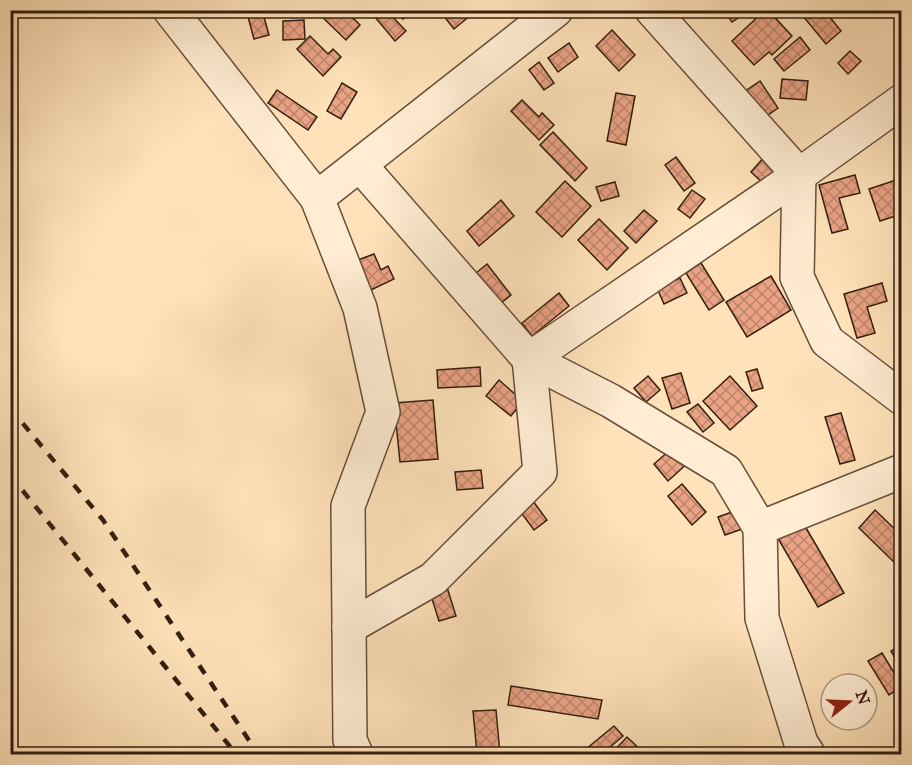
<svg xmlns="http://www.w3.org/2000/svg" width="912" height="765" font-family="'IM FELL Great Primer',serif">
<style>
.building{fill:url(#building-cross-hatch);stroke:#341e10;stroke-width:1.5}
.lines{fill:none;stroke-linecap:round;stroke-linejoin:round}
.minor-casing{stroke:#674f3a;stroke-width:36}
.minor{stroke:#ffecd2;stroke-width:33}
.rail{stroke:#341e10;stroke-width:4.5;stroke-dasharray:10 10;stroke-linecap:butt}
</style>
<defs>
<pattern id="building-cross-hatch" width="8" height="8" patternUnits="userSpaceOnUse" patternTransform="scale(1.5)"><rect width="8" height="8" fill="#eaa384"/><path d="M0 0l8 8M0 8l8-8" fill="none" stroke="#be846b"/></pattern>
</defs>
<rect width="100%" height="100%" fill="#ffe2b9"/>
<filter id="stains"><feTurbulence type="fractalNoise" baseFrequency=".00333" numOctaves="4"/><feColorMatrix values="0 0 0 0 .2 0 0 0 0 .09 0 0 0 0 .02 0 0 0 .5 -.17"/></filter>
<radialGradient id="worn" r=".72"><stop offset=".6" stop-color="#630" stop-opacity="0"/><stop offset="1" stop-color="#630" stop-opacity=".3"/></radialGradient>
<!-- building -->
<g class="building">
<polygon points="262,10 269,35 254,39 247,13"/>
<polygon points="315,10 345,10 360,25 346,40"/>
<polygon points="369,10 386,10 406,31 395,41"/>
<polygon points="396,10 412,10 403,19"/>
<polygon points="439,10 477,10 454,29"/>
<polygon points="724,10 750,10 732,22"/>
<polygon points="765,10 768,10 792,36 772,55 769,52 754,65 732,41"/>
<polygon points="798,10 824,10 841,31 826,44"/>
<polygon points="304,20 305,39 283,40 283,21"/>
<polygon points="612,30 635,55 619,71 596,46"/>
<polygon points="310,36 328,54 333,49 341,57 323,76 297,49"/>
<polygon points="800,37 810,50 784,71 774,59"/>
<polygon points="569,43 578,57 558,72 548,58"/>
<polygon points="850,51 861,61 848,74 838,63"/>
<polygon points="539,62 554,83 544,90 529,70"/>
<polygon points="782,79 808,81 806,100 780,98"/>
<polygon points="760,81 778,108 762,119 744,92"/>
<polygon points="342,83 357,92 341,119 327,111"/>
<polygon points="277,90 317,117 308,130 268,103"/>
<polygon points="616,93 635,96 626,145 607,141"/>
<polygon points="522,100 539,117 542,113 554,125 539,140 511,111"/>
<polygon points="553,132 587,168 575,181 540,145"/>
<polygon points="676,157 695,183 684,191 665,165"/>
<polygon points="764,157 779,171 765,185 751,172"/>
<polygon points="855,175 860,193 839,198 848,229 832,233 819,185"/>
<polygon points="902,178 902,214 880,221 869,189"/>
<polygon points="565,181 591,206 562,237 536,212"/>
<polygon points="615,182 619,196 601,201 596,187"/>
<polygon points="692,190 705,199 690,218 678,209"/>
<polygon points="501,200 514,216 479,246 467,231"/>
<polygon points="644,210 657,221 636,243 624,231"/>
<polygon points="599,219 628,248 607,270 578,240"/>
<polygon points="374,254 381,270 388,266 394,279 371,290 358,260"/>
<polygon points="701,263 724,300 709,310 686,273"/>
<polygon points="487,264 511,295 500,304 476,273"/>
<polygon points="771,276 791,310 747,337 726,302"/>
<polygon points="680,278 687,293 664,304 657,288"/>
<polygon points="882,283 887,301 867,307 875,333 857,338 844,294"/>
<polygon points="559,293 569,306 532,336 522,323"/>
<polygon points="480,367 481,386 438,388 437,370"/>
<polygon points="757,369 763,388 752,391 746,372"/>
<polygon points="681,373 690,403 672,409 662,378"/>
<polygon points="648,376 660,390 646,402 634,388"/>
<polygon points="730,376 757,406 730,430 703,401"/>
<polygon points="499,380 523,401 511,416 486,396"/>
<polygon points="433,400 438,459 400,462 394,403"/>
<polygon points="698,404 714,423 703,432 687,412"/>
<polygon points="841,413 855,460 840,464 825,417"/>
<polygon points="677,444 691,460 668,481 654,464"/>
<polygon points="481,470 483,488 457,490 455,472"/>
<polygon points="682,484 706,512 692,525 668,496"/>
<polygon points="530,497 547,520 534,530 517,507"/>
<polygon points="875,510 902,536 902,560 897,565 859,528"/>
<polygon points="735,511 742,529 725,535 718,517"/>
<polygon points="802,521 844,593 818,607 776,535"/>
<polygon points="446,584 456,616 439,621 429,589"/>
<polygon points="902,645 902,670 891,651"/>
<polygon points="882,653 902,686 889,695 868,661"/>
<polygon points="511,686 602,700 598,719 508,705"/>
<polygon points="496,710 500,754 477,754 473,711"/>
<polygon points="614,726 623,736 602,754 580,754"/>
<polygon points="627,737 645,754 611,754"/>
</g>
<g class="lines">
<defs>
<g id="minor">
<polyline points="170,10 317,198 360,308 383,412 348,506 350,740 356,754"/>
<polyline points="652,10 799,175 797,277 827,341 902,398"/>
<polyline points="360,165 529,359 611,401 726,471 760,528 762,618 801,743 808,754"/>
<polyline points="317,198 556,10"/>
<polyline points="529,359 799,175 902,101"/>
<polyline points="760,528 902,471"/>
<polyline points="349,627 433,579 540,472 529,359"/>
</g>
</defs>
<!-- minor casing -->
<use href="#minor" class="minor-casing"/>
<!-- minor -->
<use href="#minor" class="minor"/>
<!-- rail -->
<g class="rail">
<polyline points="10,408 103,520 258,754"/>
<polyline points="10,475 236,754"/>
</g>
</g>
<!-- margin -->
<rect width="912" height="765" fill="none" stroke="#ffe2b9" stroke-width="36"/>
<rect x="12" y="12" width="888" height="741" fill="none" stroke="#341e10" stroke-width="3"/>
<rect x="18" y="18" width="876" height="729" fill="none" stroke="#341e10" stroke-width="1.5"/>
<!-- north arrow -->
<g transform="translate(849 702) rotate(72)"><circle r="28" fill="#ffecd2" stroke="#ae9a84" stroke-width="1.5"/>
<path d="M0-4.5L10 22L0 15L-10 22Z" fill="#8f2418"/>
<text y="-9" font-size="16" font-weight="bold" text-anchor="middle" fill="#341e10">N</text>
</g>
<rect width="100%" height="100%" filter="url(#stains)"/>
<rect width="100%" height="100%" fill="url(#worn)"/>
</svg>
